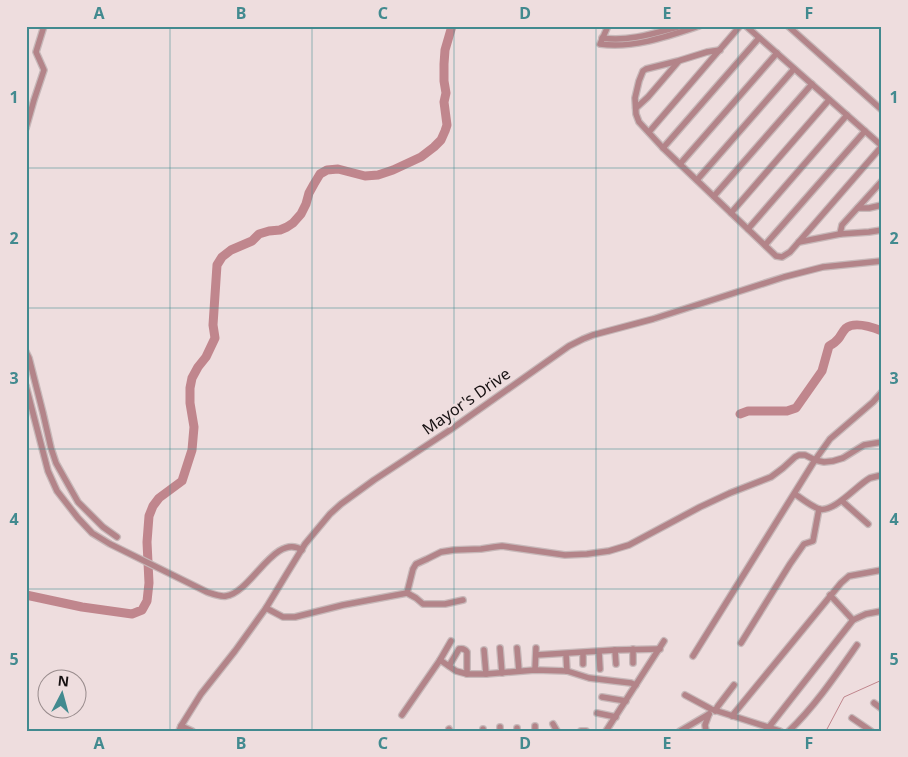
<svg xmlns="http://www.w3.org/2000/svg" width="908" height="757" font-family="'Noto Sans',sans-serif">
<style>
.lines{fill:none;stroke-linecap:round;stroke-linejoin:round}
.stream{stroke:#c0868d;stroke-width:1}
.river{stroke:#c0868d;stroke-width:9}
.minor-casing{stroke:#c7b8b9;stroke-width:8}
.minor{stroke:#b38489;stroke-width:5.5}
.grid{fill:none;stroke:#428a8f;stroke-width:1;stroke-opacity:0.55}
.labels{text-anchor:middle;stroke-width:5;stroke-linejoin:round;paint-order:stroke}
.street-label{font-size:16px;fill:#171112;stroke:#eeddde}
.neatline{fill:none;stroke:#428a8f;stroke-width:2}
.grid-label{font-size:16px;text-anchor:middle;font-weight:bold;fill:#428a8f}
</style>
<rect width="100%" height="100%" fill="#eeddde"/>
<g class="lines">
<!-- stream -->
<polyline class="stream" points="826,731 844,697 882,680"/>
<!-- river -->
<g class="river">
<path d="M740,414L748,411H787L796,408L822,371L829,346C833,344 836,342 839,338C841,335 843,331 846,328C855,321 872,327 882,331"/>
<polyline points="26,595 82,607 132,614 142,610 147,601 149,583 147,542 149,516 153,506 159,498 182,481 192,450 194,427 190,403 190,388 192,378 198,367 206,357 215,338 213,325 217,265 222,257 231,250 252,241 259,234 269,231 280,230 287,227 293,223 301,214 306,204 309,193 314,184 320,174 327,170 338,169 365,176 378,175 393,170 421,157 434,147 441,140 445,131 447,125 444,102 446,93 444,81 444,64 445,50 452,26"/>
</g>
<defs>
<g id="minor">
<path d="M608,26L600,44C632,49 669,36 699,26"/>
<polyline points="746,26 882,146"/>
<polyline points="788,26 882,110"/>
<path d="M602,38C629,42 655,33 681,26"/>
<polyline points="720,50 707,52 678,61 646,69 643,71 639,81 635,98 636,114 639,122 663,148 776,256 782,257 790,252 882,146"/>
<polyline points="636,108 648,97 678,62"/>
<polyline points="26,128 34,100 44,70 36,52 44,26"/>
<polyline points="649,132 740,26"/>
<polyline points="663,148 759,38"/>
<polyline points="680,164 777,53"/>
<polyline points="697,180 794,69"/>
<polyline points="714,196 812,84"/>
<polyline points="858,208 869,208 882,205"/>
<polyline points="731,213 829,100"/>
<polyline points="748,229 847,115"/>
<polyline points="840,234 842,225 882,181"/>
<polyline points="799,242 840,234 869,232 882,230"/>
<polyline points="765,245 865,131"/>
<polyline points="26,352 29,358 43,413 51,448 56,463 78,502 103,527 117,537"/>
<path d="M26,386L48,471L57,491L78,518L92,533L110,544L207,592C213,594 220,597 226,596C251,593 275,532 302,550"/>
<path d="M795,494C802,499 811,506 819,509C834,513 857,485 870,478C874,477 878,476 882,475"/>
<polyline points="842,501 868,524"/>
<polyline points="407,593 413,569 416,564 427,559 441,552 454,550 481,549 494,547 502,546 565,555 587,554 609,551 629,545 700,507 730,493 771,477 783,468 795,457 799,455 805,455 815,460 824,462 833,461 843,458 864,445 882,442"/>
<polyline points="830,595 853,620"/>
<polyline points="266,608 283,617 295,617 343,605 407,593 416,598 423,604 445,604 463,600"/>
<polyline points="741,643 790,564 804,544 813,541 819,509"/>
<polyline points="500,648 502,673"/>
<polyline points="517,648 519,671"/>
<polyline points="633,649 633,663"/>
<polyline points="484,650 486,674"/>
<polyline points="615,650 616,664"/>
<polyline points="599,652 600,669"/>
<polyline points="566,654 567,671"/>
<polyline points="536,655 615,650 660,649"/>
<polyline points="693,656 815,460 830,439 873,402 882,392"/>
<polyline points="440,660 456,671 467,674 486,674 535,670 567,671 589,678 631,683 636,685"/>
<polyline points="583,664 583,653"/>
<path d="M449,666L459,649C463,648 465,649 467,652V674"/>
<polyline points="535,670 536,648"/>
<polyline points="685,695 711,709 780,731"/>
<polyline points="602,697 626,701"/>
<polyline points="874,703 882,709"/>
<polyline points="715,711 718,706 734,685"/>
<polyline points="597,713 616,717"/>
<polyline points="402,715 440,660 451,641"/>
<polyline points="732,716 841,583 849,576 882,570"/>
<polyline points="852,718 871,731"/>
<polyline points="553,724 557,731"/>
<polyline points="181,726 192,731"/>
<polyline points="535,726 535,731"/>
<polyline points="500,727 500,731"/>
<polyline points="769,727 853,620 866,614 882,611"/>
<polyline points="517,728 517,731"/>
<polyline points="449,729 450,731"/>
<polyline points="483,729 483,731"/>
<polyline points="179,731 181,726 201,694 235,651 266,608 286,575 305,544 330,514 341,504 374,480 450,430 569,346 583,339 593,335 653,319 784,277 823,267 882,261"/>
<polyline points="581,731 586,731"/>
<polyline points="606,731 664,641"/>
<polyline points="680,731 709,714"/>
<polyline points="706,731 705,725 709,714"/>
<path d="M789,731C815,706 836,675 857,645"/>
</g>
</defs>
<!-- minor casing -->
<use href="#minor" class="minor-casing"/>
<!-- minor -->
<use href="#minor" class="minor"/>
</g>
<!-- grid -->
<path class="grid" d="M170,26V731M312,26V731M454,26V731M596,26V731M738,26V731M26,168H882M26,308H882M26,449H882M26,589H882"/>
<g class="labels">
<!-- street labels -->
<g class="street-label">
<text transform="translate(466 401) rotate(-35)" y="6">Mayor's Drive</text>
</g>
</g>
<!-- border -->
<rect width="908" height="757" fill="none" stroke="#eeddde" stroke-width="55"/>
<!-- north arrow -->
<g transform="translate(62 694) rotate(6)"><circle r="24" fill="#eeddde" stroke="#988b8c"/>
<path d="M0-4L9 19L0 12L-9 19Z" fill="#428a8f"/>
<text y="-8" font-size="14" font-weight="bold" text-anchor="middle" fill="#171112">N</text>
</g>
<rect x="28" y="28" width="852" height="702" class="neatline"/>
<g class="grid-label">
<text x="99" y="19">A</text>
<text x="241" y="19">B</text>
<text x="383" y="19">C</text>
<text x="525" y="19">D</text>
<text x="667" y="19">E</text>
<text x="809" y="19">F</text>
<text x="14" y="103">1</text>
<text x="894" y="103">1</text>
<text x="14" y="244">2</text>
<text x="894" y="244">2</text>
<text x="14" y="384">3</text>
<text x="894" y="384">3</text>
<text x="14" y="525">4</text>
<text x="894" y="525">4</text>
<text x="14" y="665">5</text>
<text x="894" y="665">5</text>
<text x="99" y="749">A</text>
<text x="241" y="749">B</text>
<text x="383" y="749">C</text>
<text x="525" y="749">D</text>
<text x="667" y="749">E</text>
<text x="809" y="749">F</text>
</g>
</svg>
